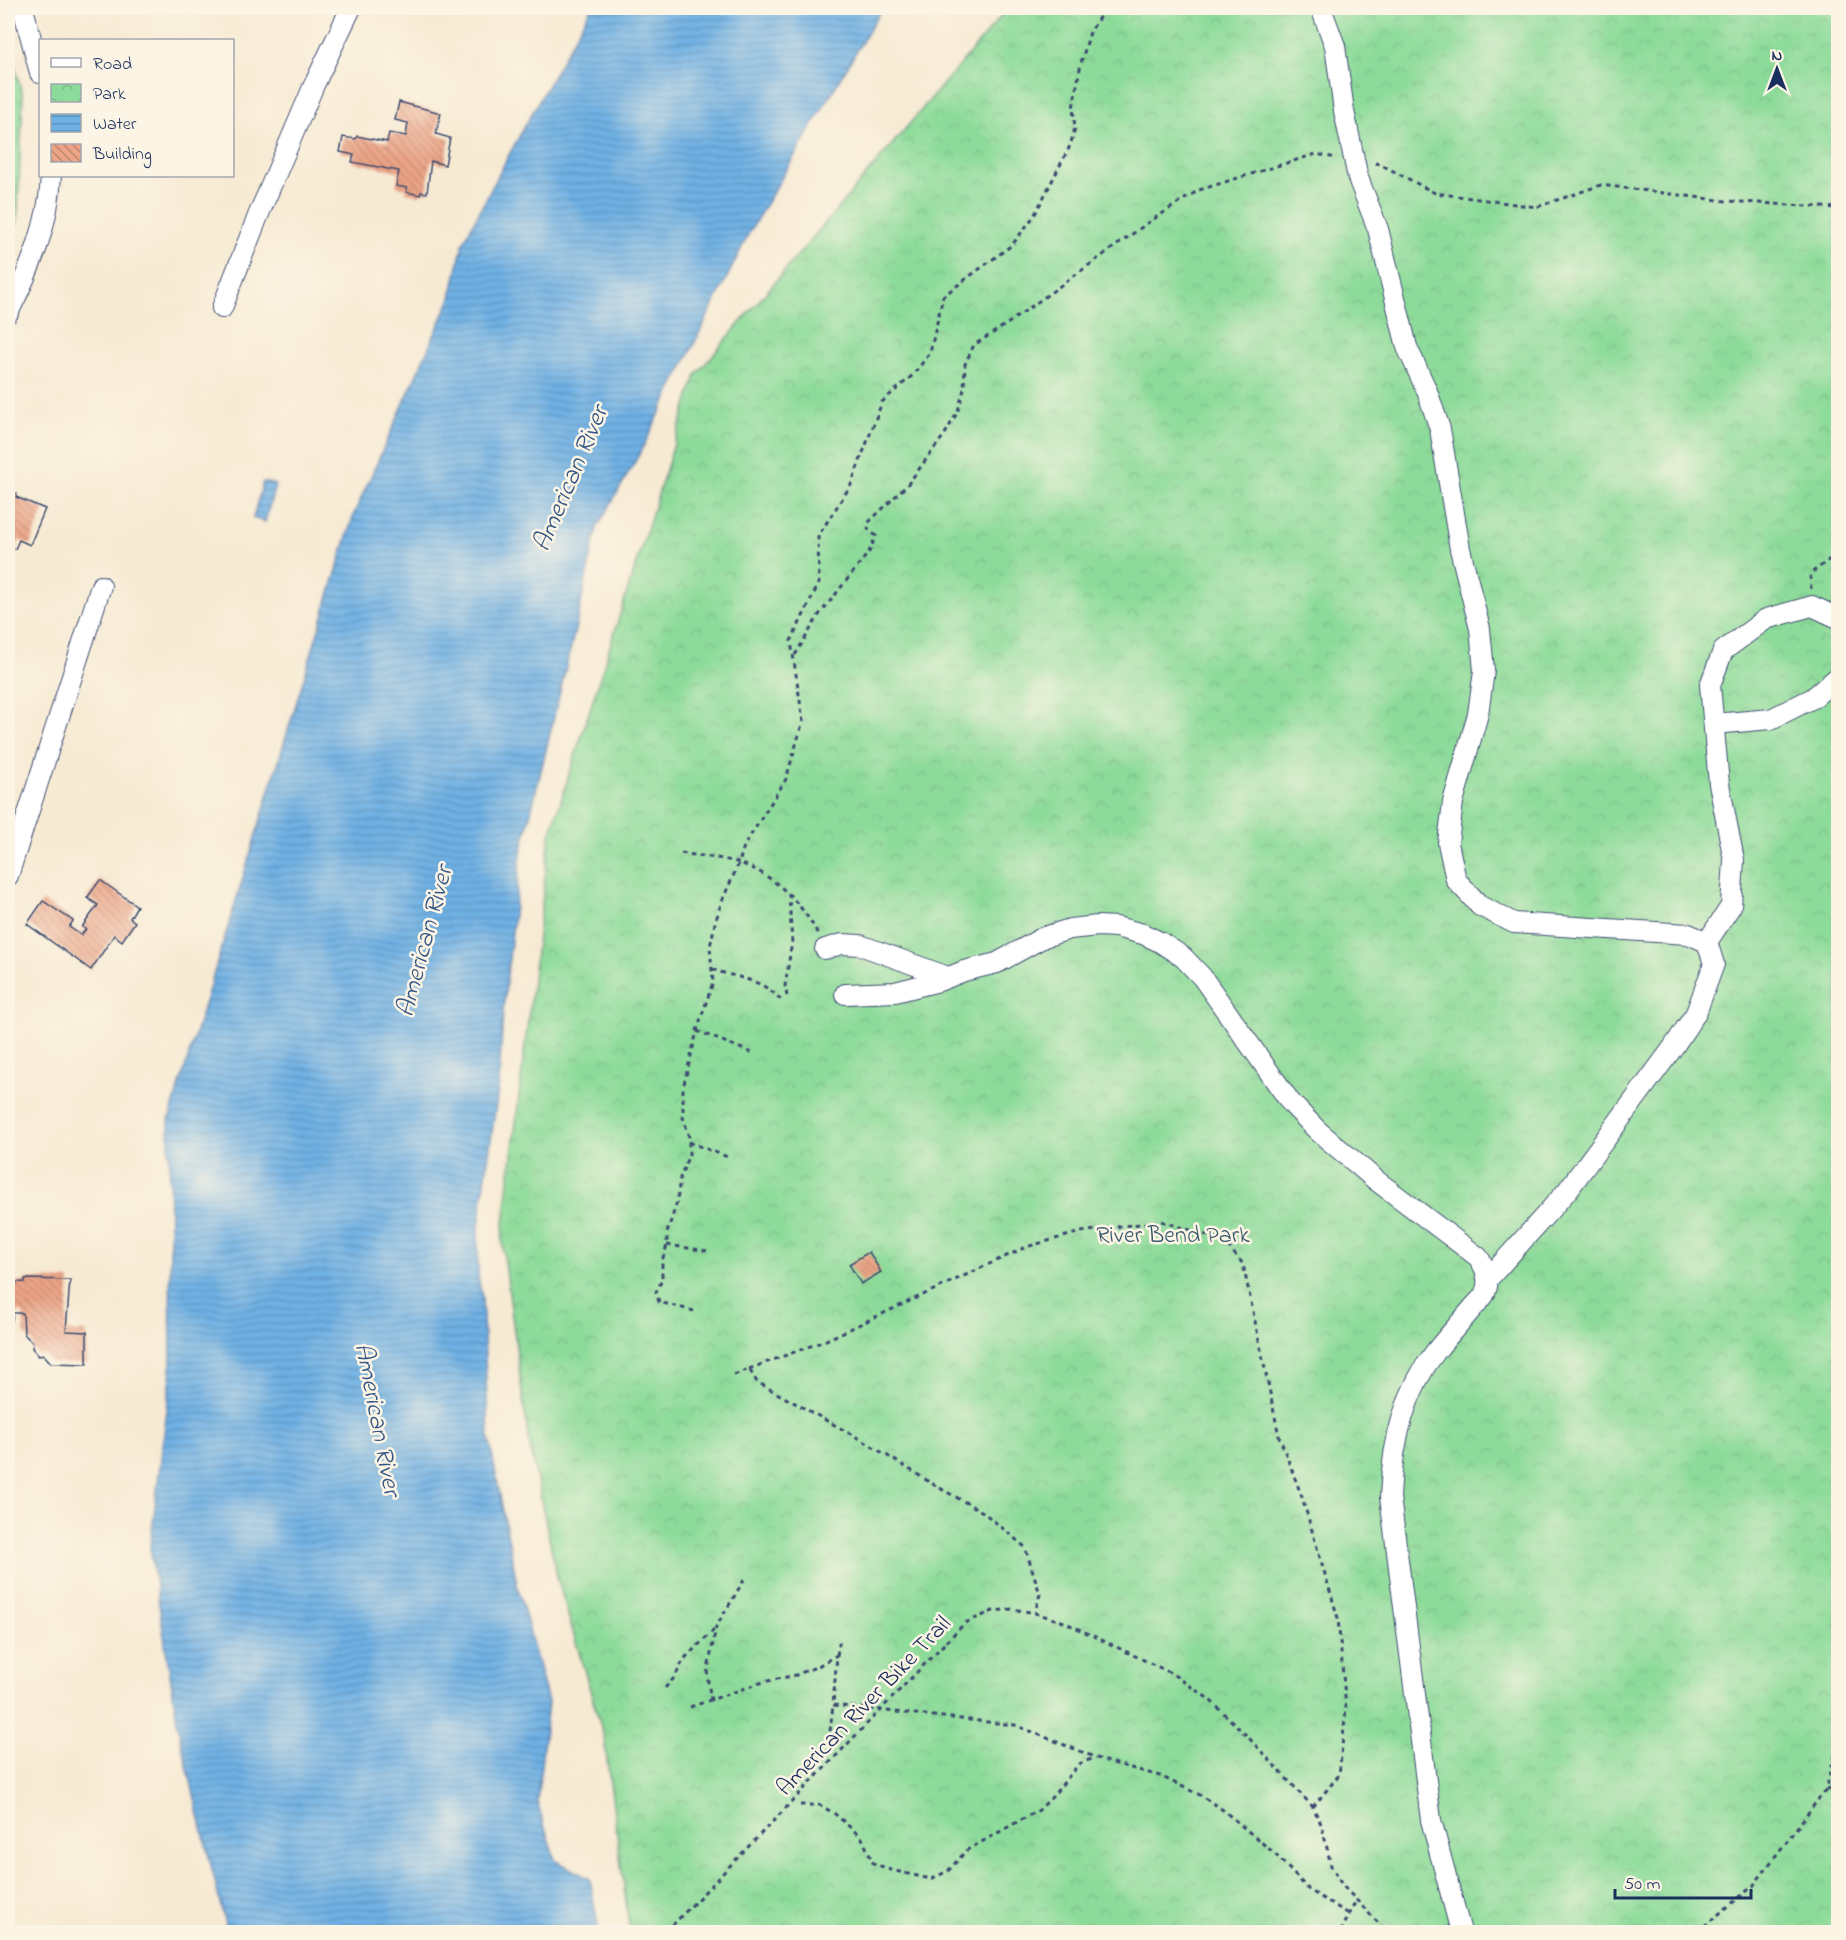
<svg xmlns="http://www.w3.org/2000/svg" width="1846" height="1940" font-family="'Indie Flower',sans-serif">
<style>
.park{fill:url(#park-crowns);stroke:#54857c;stroke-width:1.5}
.water{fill:url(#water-rules);stroke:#4570a1;stroke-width:1.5}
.building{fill:url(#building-back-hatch)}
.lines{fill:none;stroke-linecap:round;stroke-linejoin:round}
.minor-casing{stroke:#3c4b70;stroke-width:22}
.path{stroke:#3c4b70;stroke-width:3;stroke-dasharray:4.5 4.5;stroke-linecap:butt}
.minor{stroke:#fff;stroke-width:20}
.path-bridge{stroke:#3c4b70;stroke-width:3;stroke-dasharray:4.5 4.5;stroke-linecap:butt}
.labels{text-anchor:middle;stroke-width:5;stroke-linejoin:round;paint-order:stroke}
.park-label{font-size:24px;fill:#385a6d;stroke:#fcf5e5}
.street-label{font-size:24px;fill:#1b2f5e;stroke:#fcf5e5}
.water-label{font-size:26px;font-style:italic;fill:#345686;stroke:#fcf5e5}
</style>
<defs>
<pattern id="park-crowns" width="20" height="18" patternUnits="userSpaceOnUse" patternTransform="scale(1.5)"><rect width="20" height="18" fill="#8ddb9a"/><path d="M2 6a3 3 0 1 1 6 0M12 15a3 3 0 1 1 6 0" fill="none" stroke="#79bc87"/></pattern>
<pattern id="water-rules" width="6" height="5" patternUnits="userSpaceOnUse" patternTransform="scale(1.5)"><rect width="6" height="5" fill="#6fb1e4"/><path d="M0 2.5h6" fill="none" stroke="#5a90bc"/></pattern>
<pattern id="building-back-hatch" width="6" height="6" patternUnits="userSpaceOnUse" patternTransform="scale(1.5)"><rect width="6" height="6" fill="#eda486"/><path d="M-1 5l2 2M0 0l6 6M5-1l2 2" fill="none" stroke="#bf8671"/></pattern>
</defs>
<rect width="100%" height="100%" fill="#fcf5e5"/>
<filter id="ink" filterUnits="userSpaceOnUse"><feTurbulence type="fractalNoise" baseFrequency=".0167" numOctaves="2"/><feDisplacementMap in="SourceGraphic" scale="12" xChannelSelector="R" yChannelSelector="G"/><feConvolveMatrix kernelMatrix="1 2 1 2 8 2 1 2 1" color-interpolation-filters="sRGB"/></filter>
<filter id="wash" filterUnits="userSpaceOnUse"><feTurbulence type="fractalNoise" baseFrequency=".008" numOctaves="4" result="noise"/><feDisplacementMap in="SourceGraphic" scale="24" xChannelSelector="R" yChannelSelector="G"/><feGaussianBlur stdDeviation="1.35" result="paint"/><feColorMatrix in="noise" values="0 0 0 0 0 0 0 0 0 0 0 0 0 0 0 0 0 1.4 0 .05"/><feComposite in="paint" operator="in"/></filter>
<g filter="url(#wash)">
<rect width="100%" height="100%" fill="#f7ead3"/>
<!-- park -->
<g class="park">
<polygon points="1008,8 1838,8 1838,1932 630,1932 604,1737 558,1581 528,1436 502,1240 550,835 696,375"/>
<polygon points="8,42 23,96 17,224 8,245"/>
</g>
<!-- water -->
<g class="water">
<polygon points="591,8 882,8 750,231 640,453 597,528 576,626 521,853 503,1012 499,1083 478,1232 478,1277 482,1297 489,1438 517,1584 548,1702 537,1802 555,1860 590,1879 599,1932 227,1932 179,1732 150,1547 171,1376 169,1120 354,514 451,298 463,243 512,149"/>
<polygon points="263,482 275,485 265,522 253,518"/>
</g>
<g id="blocks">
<!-- building -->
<g class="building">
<polygon points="399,102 441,113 436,134 450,138 445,165 431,161 427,193 421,192 420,195 406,192 407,188 396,186 399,171 352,162 354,155 340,152 343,137 356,139 357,136 387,142 389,133 406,136 408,123 395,120"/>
<polygon points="8,490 17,494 16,497 45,509 30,545 19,540 15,549 8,546"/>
<polygon points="100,880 137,906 130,918 135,922 122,941 114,935 91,970 27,924 43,901 73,921 69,927 81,935 86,929 82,927 98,905 87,898"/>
<polygon points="869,1252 881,1272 861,1284 849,1264"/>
<polygon points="25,1279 70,1280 66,1331 87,1332 87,1364 51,1363 43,1354 39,1356 32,1348 33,1343 24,1334 23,1313 13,1313 12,1321 8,1321 8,1283 25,1282"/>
</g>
</g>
</g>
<g filter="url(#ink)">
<use href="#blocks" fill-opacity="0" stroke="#3c4b70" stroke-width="1.5"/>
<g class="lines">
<defs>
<g id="minor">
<polyline points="23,8 40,73"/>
<polyline points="1321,8 1335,46 1344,111 1358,178 1378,229 1407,347 1427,391 1440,429 1460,549 1480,629 1484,671 1478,714 1453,802 1448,843 1456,880 1480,906 1514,923 1688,934 1707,942 1714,964 1696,1013 1672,1049 1567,1191 1488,1279"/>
<polyline points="222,308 258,216 314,85 351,8"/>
<path d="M8,313C30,270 49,224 51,176"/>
<polyline points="1714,724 1771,719 1813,698 1838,677"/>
<polyline points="8,876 101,586"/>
<polyline points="1707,942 1731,906 1734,860 1719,784 1710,685 1723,651 1766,619 1812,606 1838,618"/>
<polyline points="825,949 842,944 860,945 948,977"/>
<path d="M845,994L895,992L939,981L964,971L997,963L1044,937L1070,929L1098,926L1116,927L1143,934L1160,942L1183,957L1202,977L1291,1103L1318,1131L1377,1181L1478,1257C1486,1268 1491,1282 1484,1295C1481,1300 1475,1305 1472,1309C1460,1323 1447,1337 1436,1351C1403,1393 1392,1445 1390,1497L1431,1820L1461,1932"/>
</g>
</defs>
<!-- minor casing -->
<use href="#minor" class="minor-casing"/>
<!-- path -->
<g class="path">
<polyline points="1375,163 1380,164 1435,193 1537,207 1601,185 1726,201 1838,208"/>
<polyline points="1811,589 1810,574 1838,553"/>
<polyline points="795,655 819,615 869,552 876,536 868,529 868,523 908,484 945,434 958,411 964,389 965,364 974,345 1007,324 1149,222 1199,190 1316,154 1336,158"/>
<path d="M681,853C698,856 715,857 732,861C769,870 800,900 818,934"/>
<path d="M712,969C741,980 760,977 782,1001"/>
<polyline points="787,996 785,986 792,942 789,897"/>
<polyline points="697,1031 755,1054"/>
<polyline points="689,1142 730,1158"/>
<polyline points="667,1245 708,1251"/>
<polyline points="694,1311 659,1302 656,1292 662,1280 662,1261 667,1245 667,1233 677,1202 680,1178 689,1154 689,1137 683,1117 683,1088 698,1027 713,982 710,947 715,923 722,901 739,863 744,846 786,779 803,721 791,641 819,583 818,536 851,485 882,402 913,375 930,353 943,296 1012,245 1034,216 1070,146 1075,128 1073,108 1081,63 1090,32 1105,8"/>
<polyline points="749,1369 824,1341 1026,1247 1081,1232 1161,1221 1223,1240 1243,1264 1279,1436 1302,1497 1338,1618 1346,1709 1339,1775 1313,1807"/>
<polyline points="734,1375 749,1369 757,1382 867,1443 936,1486 983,1512 1025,1547 1040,1594 1035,1612"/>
<polyline points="946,1642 965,1623 993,1611 1012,1609 1035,1613 1064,1622 1171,1673 1209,1699 1248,1737 1313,1807 1322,1826 1331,1866 1342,1885 1387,1932"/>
<polyline points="837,1655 840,1638"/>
<polyline points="665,1688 675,1677 684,1659 715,1629"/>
<polyline points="711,1701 707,1675 716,1627 744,1580"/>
<polyline points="690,1707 763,1682 796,1675 818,1666 837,1655 833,1705 1015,1725 1102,1760 1160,1776 1200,1795 1223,1810 1274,1853 1309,1890 1349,1914"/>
<polyline points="829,1740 833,1705"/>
<polyline points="1826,1789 1838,1787"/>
<polyline points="800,1805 820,1805 835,1814 862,1838 873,1863 891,1870 931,1879 948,1871 967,1850 1039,1810 1051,1798 1079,1764 1094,1758"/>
<polyline points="1342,1932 1343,1925 1356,1901"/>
<polyline points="1697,1932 1753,1886 1826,1789 1838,1744"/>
</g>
<!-- minor -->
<use href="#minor" class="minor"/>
<!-- path-bridge -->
<polyline class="path-bridge" points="666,1932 946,1642"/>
</g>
</g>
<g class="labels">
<!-- park labels -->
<g class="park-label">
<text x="1173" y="1242">River Bend Park</text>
</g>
<!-- street labels -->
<g class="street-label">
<text transform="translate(863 1705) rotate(-46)" y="8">American River Bike Trail</text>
</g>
<!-- water labels -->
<g class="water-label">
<text transform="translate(569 478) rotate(-67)" y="9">American River</text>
<text transform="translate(423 941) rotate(-75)" y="9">American River</text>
<text transform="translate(379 1419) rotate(79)" y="9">American River</text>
</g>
</g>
<!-- margin -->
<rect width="1846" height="1940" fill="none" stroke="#fcf5e5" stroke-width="30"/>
<!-- legend -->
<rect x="39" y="39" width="195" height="138" fill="#fcf5e5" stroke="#a2a6af" stroke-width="1.5"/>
<rect x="51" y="58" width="30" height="9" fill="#ffffff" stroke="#a2a6af" stroke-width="1.5"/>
<text x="93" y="69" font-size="18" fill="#1b2f5e">Road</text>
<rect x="51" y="84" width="30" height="18" fill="url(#park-crowns)" stroke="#a2a6af" stroke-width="1.5"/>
<text x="93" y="99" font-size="18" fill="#1b2f5e">Park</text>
<rect x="51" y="114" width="30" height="18" fill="url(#water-rules)" stroke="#a2a6af" stroke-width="1.5"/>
<text x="93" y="129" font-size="18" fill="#1b2f5e">Water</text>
<rect x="51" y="144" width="30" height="18" fill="url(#building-back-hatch)" stroke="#a2a6af" stroke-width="1.5"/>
<text x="93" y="159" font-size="18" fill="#1b2f5e">Building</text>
<!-- north arrow -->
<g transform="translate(1777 69)" stroke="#fcf5e5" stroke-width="4.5" paint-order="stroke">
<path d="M0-4.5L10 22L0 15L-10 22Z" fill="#1b2f5e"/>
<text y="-9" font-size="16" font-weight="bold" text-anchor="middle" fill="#1b2f5e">N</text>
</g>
<!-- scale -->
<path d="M1615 1889v9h136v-9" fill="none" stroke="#1b2f5e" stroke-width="3"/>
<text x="1624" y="1889" font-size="18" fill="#1b2f5e" stroke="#fcf5e5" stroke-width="4.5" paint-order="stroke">50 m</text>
</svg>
